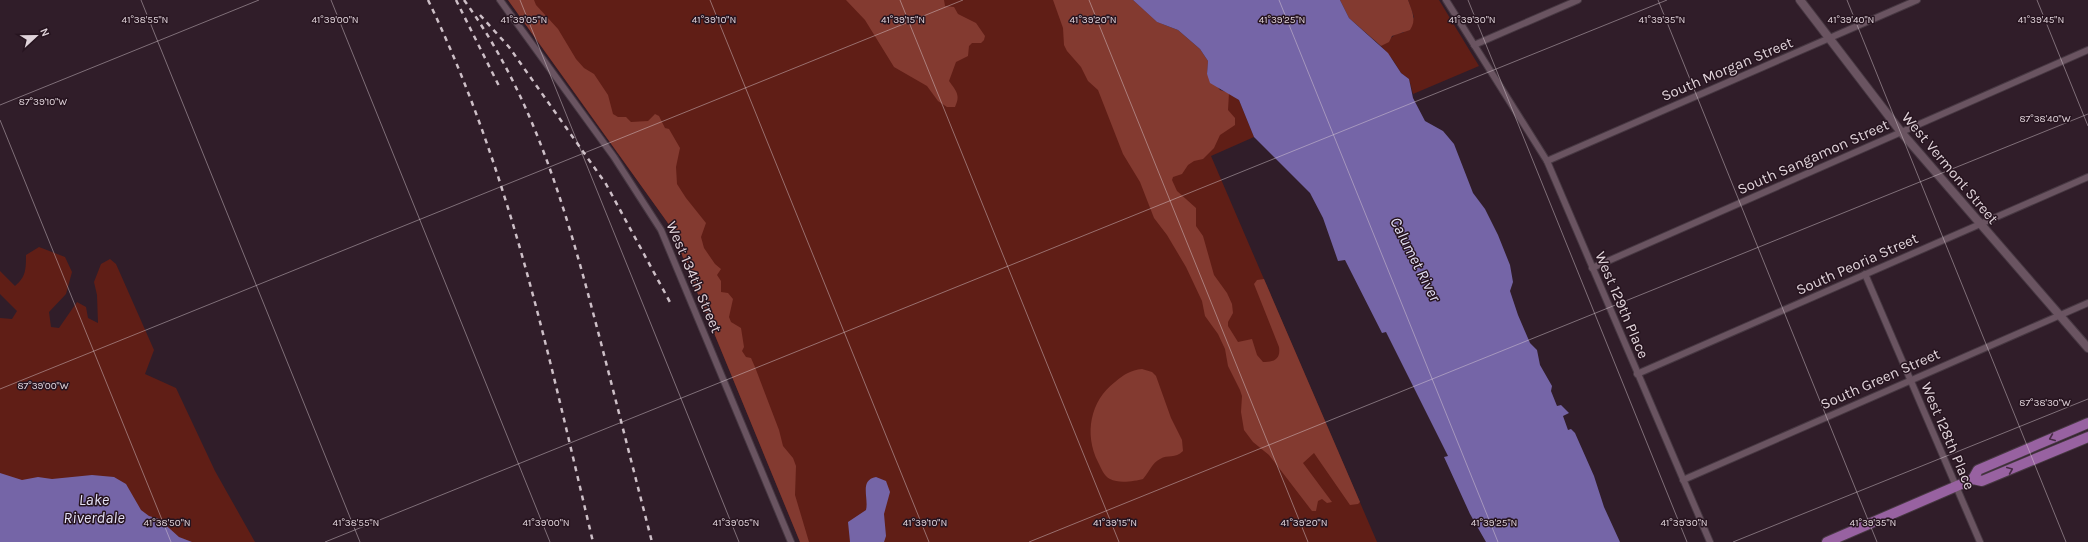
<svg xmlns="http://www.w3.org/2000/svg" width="2088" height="542" font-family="Karla,sans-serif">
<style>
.green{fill:#601e16}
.forest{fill:#833a30}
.water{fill:#7565a7}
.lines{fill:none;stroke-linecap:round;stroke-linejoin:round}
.minor-casing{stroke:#473842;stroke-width:8}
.tertiary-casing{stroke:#473842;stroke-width:10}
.primary-casing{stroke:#473842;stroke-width:12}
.minor{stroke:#6a5461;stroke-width:6}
.tertiary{stroke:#6a5461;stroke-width:8}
.primary{stroke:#9862a1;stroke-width:10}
.rail{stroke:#cdbfc7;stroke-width:2.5;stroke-dasharray:5 5;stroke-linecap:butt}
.oneway{stroke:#482b46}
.ticks{fill:none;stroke:#e0d3da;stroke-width:1;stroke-opacity:0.45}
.labels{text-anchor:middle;stroke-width:3;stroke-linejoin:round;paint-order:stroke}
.street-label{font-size:15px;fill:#e0d3da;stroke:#26141f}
.water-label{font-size:16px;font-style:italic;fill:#e5e1f5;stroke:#26141f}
.ticks-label{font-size:10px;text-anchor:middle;fill:#e0d3da;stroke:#26141f;stroke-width:3;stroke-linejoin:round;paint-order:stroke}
</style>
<rect width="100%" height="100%" fill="#301d29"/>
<!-- green -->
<g class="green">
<polygon points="508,0 1133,0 1208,61 1207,74 1220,90 1229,93 1239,100 1254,137 1211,156 1377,542 800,542 670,226"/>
<path d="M1408,0H1439L1479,66L1413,94L1409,79L1401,73L1393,60L1381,46C1390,41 1392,33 1403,33L1414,17Z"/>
<path d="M39,247L65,257L72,272L66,294L49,312L51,327L59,328L77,302L86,307L88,318L98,323L97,295L94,282L101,264L110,259L116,264L154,350L145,374L176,388L215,471L255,542H0V318L12,319L17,311L0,294V271L15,286C26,277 26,269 26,255Z"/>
</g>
<!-- forest -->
<g class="forest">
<polygon points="508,0 534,0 536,5 558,29 576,59 584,68 594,74 608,95 613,114 618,117 626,117 631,122 648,121 655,114 659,116 665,128 669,129 680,148 676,167 677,184 686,198 706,223 701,237 704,248 715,264 721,269 717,275 721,281 721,292 728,293 733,299 729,317 731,322 741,328 744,347 742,351 746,357 751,358 755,367 779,430 783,446 793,458 796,466 795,495 809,542 800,542 670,226"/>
<path d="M846,0H944L945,6L954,7L958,14L976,23L985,36L984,40L981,43H972L969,46L968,56L956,62L949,81C956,91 961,95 955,107H947L938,101L927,86L894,67L865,20Z"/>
<path d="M1053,0H1133L1157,22L1178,30L1200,49L1208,61L1207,74L1220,90L1229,93L1228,110L1235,118V125L1220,135L1214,148L1203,159L1194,161L1188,165L1182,174L1173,177L1172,180L1177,191L1196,208V226L1203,236L1214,275L1227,293L1232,304L1233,313L1228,322V326L1238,342L1252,339L1257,355L1263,362C1273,362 1281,360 1279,347L1254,284L1257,280L1264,279L1360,502L1358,504L1350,505L1314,453L1303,463L1332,502L1327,503L1322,499L1318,501L1316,511H1312L1269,455L1253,442L1244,430L1241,412L1242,396L1240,390L1228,366L1225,349L1218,334L1205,316L1202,301L1186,267L1167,235L1154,218L1140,182L1123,154L1098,90L1088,81L1081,67L1067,51L1064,45L1063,28Z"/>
<path d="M1340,0H1408C1412,11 1417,20 1410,30L1392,36L1389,42L1381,46L1349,18Z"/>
<path d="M1142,369L1152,372L1156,376L1171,418L1182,440L1183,451C1175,459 1168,454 1160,459C1152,463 1149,472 1143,479C1135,481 1119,484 1110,479C1104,476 1101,468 1098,462C1084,434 1090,401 1115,382C1123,375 1131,370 1142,369Z"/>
</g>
<!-- water -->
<g class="water">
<polygon points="1133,0 1340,0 1349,18 1388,53 1401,73 1409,79 1413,98 1425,121 1443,131 1454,144 1473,193 1485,209 1498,235 1510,265 1513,282 1510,291 1518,315 1530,343 1537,350 1540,365 1552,386 1551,391 1557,406 1561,405 1569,413 1563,416 1568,430 1571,429 1575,433 1594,476 1604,507 1620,542 1486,542 1470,514 1444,457 1448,456 1386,332 1382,333 1345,260 1338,261 1323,218 1310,193 1254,137 1239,100 1210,83 1207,74 1208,61 1200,49 1178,30 1157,22"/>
<polygon points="0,473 22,480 38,477 52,479 92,475 114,477 126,484 141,510 149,516 159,519 179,537 192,542 0,542"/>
<path d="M876,477L886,481L890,492L884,514L886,536L884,542H850L848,522L866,510C869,498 859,480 876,477Z"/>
</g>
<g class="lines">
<defs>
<g id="minor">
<polyline points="500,0 614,157 661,230 791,542"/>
<polyline points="1446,0 1547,161 1710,542"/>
<polyline points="1474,45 1578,0"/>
<polyline points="1547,161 1917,0"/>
<polyline points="1592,268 2088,50"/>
<polyline points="1865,274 1980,542"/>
<polyline points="1637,374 2088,177"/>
<polyline points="1683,480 2088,303"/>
</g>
<polyline id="tertiary" points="1800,0 1901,132 2088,348"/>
<g id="primary">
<polyline points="1973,479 1982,481 2088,437"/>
<polyline points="1827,542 1973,479 1978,470 2088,423"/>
</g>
</defs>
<!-- minor casing -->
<use href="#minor" class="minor-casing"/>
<!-- tertiary casing -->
<use href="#tertiary" class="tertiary-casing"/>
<!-- primary casing -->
<use href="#primary" class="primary-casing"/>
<!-- minor -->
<use href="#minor" class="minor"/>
<!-- tertiary -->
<use href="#tertiary" class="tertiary"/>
<!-- primary -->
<use href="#primary" class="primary"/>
<!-- rail -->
<g class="rail">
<path d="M428,0C511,172 549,358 593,542"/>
<polyline points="456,0 500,88"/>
<path d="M464,0C537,100 570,224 601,343C618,409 635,476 652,542"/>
<polyline points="480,15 509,47 606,184 671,304"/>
</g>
</g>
<!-- one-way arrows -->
<defs><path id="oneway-chevron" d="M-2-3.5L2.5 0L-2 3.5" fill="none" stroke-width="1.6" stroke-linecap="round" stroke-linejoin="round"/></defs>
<g class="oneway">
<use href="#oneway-chevron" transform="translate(2052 438) rotate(157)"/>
<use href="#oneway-chevron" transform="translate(2010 470) rotate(-23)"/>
</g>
<!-- ticks -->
<path class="ticks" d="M141,0L360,542M331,0L550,542M520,0L739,542M710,0L929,542M900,0L1119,542M1089,0L1308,542M1279,0L1498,542M1468,0L1687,542M1658,0L1877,542M1847,0L2066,542M2037,0L2088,126M0,105L259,0M0,120L171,542M0,389L963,0M325,542L1667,0M1029,542L2088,114M1733,542L2088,399"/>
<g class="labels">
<!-- street labels -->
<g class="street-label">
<text transform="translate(1727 69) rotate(-23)" y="5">South Morgan Street</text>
<text transform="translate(1813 157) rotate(-24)" y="5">South Sangamon Street</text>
<text transform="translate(1950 168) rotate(50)" y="5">West Vermont Street</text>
<text transform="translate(1857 264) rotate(-24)" y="5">South Peoria Street</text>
<text transform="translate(694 277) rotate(67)" y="5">West 134th Street</text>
<text transform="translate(1622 305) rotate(67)" y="5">West 129th Place</text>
<text transform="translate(1880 379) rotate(-24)" y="5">South Green Street</text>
<text transform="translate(1948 436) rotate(67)" y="5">West 128th Place</text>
</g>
<!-- water labels -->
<g class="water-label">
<text transform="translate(1416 259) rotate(63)" y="6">Calumet River</text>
<text x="94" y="505">Lake<tspan x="94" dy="18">Riverdale</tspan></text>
</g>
</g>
<g class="ticks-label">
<text x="903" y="23">41°39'15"N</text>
<text x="1093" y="23">41°39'20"N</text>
<text x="2041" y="23">41°39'45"N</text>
<text x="145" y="23">41°38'55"N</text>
<text x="335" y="23">41°39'00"N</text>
<text x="524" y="23">41°39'05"N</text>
<text x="714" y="23">41°39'10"N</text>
<text x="1282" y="23">41°39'25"N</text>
<text x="1472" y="23">41°39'30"N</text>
<text x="1662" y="23">41°39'35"N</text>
<text x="1851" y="23">41°39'40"N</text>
<text x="43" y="105">87°39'10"W</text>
<text x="2045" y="122">87°38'40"W</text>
<text x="43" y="389">87°39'00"W</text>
<text x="2045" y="406">87°38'30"W</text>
<text x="167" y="526">41°38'50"N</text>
<text x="356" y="526">41°38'55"N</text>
<text x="546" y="526">41°39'00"N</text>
<text x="736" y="526">41°39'05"N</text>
<text x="925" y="526">41°39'10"N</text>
<text x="1115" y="526">41°39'15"N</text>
<text x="1304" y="526">41°39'20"N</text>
<text x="1494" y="526">41°39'25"N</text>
<text x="1684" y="526">41°39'30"N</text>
<text x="1873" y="526">41°39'35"N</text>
</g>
<!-- north arrow -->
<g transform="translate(36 36) rotate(68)" stroke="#26141f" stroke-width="3" paint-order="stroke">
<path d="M0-3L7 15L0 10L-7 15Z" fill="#e0d3da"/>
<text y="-6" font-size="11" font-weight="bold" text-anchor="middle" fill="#e0d3da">N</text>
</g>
</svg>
